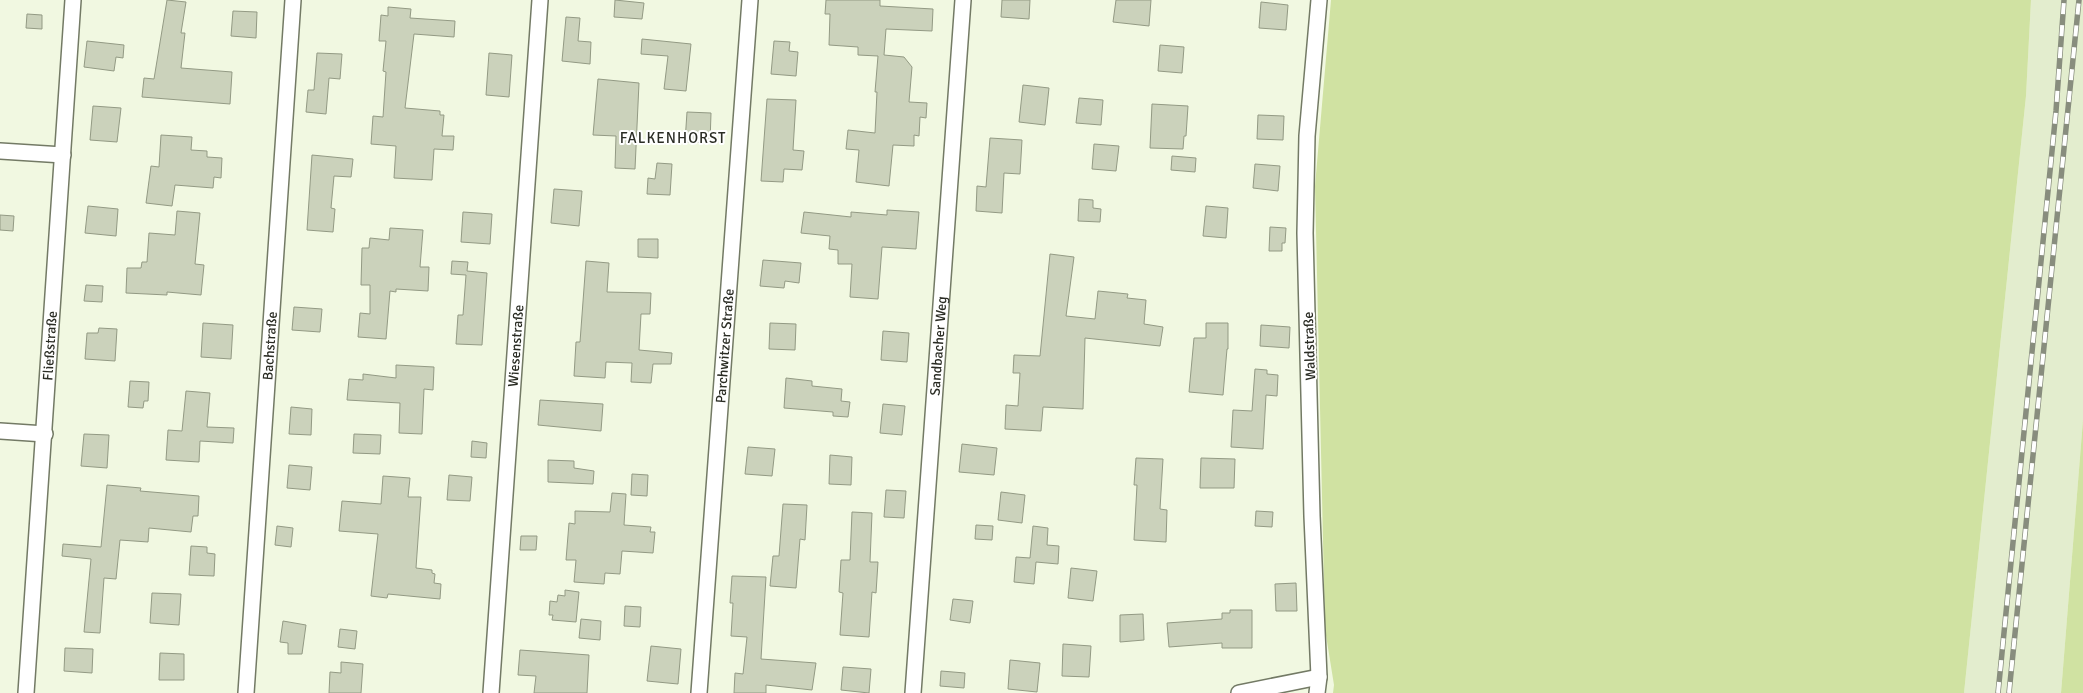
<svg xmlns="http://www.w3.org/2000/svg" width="2083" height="693" font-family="Signika,sans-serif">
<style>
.built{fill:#e3edce}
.green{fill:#d0e2a2}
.building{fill:#cbd2bb;stroke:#939a84}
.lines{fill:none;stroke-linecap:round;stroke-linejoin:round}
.street-casing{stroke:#737a65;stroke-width:18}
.street{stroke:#fff;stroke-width:15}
.rail-casing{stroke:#888d7e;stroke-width:5.5}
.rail{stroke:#fff;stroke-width:4;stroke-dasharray:11;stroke-linecap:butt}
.labels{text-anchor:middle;stroke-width:4;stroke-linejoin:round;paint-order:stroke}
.street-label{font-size:14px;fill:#2a2c24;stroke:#fff}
.neighbourhood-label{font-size:15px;letter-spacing:1px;fill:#2a2c24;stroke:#fff}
</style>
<rect width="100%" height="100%" fill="#f1f8e1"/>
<!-- built -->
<polygon class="built" points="2031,0 2083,0 2083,420 2061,693 1964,693 2026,96"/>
<!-- green -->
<g class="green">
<polygon points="1331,0 2031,0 2026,96 1964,693 1333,693 1334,685 1325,629 1315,186"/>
<polygon points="2083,420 2083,693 2061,693"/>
</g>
<!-- building -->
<g class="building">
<polygon points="167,0 186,2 181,33 185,33 181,68 232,72 230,104 142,97 144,78 154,79"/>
<polygon points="615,0 644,3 642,19 614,17"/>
<polygon points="826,0 880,0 880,6 933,9 932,31 886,29 884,55 904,57 912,67 909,102 927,103 926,118 920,117 919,136 914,135 914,146 893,145 889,186 856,182 859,150 846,149 848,130 875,133 877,92 875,92 878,56 858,55 858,47 829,45 830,14 825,14"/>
<polygon points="1002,0 1030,0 1029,19 1001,17"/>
<polygon points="1116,0 1151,0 1149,26 1113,22"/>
<polygon points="1261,2 1288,5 1286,30 1259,28"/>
<polygon points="388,7 411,9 410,18 455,21 454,37 414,34 405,108 440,111 440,115 444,115 442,136 454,136 453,150 434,149 432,180 394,178 396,146 371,144 373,116 383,117 386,72 383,71 386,41 379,41 381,15 388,16"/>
<polygon points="233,11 257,12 256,38 231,36"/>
<polygon points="27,14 42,15 42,29 26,28"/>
<polygon points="566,17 580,18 578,41 591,42 590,64 562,61"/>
<polygon points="642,39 691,44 686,91 664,89 668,56 641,54"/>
<polygon points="87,41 124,45 123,58 116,57 114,71 84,67"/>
<polygon points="774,41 790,42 789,51 798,52 796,76 771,74"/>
<polygon points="1160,45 1184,47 1182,73 1158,71"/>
<polygon points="317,53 342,54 340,79 329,78 326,114 306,112 308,90 314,90"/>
<polygon points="489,53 512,55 509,97 486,95"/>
<polygon points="598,79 639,83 635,169 615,168 616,136 593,135"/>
<polygon points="1023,85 1049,88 1045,125 1019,122"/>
<polygon points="1079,98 1103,100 1101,125 1076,123"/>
<polygon points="767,99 796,100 793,150 804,151 802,170 784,169 783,182 761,181"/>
<polygon points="1152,104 1188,106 1186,136 1184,136 1183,149 1150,148"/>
<polygon points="93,106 121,108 117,142 90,140"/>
<polygon points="687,112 711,113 710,143 685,142"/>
<polygon points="1258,115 1284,116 1283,140 1257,139"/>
<polygon points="161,135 192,137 191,150 207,151 207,157 222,158 221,178 214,177 213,188 175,185 172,206 146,203 151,166 159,167"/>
<polygon points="990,138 1022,140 1020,174 1004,173 1002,213 976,211 977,186 986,187"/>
<polygon points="1094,144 1119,146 1116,171 1092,169"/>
<polygon points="312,155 353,159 351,177 334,176 331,208 335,209 333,232 307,230"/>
<polygon points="1172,156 1196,158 1195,172 1171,170"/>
<polygon points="657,163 672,164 670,195 647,194 648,178 655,179"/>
<polygon points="1255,164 1280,166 1278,191 1253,188"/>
<polygon points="554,189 582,191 579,226 551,223"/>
<polygon points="1079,199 1093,200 1093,208 1101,209 1100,222 1078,221"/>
<polygon points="88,206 118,209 116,236 85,233"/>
<polygon points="1206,206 1228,208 1226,238 1203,236"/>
<polygon points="887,210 919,212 916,249 882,247 878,299 850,297 852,264 838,264 838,250 829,249 830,236 801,233 804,212 851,217 851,212 887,215"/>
<polygon points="177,211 200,213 195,264 204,265 201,295 167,292 167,295 126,293 127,268 141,268 142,262 147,262 149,233 175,235"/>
<polygon points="463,212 492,214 490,244 461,242"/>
<polygon points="0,215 14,216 13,231 0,230"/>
<polygon points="1270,227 1286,228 1285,243 1282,243 1282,251 1269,251"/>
<polygon points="390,228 423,230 420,267 429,267 428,291 396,289 396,292 390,291 386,339 358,337 360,313 370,314 370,285 361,285 362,248 369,248 370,238 389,240"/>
<polygon points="638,239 658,239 658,258 638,257"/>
<polygon points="1050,254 1074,257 1066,316 1095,319 1098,291 1128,294 1127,298 1146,300 1144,324 1163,327 1160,346 1085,338 1083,409 1043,407 1041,431 1005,429 1006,405 1018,406 1020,373 1013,373 1014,355 1040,356"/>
<polygon points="763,260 801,263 799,283 785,281 784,288 760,286"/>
<polygon points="452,261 468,262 467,271 487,273 482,345 456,344 458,315 463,315 466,275 451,274"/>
<polygon points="586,261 609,263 607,292 651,293 650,314 641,314 639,350 672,353 671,364 653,364 651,383 631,382 632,363 606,362 605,378 574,376 576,342 580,342"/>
<polygon points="86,285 103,286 102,302 84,301"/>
<polygon points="294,307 322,309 320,332 292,330"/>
<polygon points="203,323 233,325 231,359 201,357"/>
<polygon points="770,323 796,324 795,350 769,349"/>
<polygon points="1206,323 1228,323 1228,349 1227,349 1223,395 1189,392 1194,338 1206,338"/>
<polygon points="1261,325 1290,327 1289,348 1260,346"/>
<polygon points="99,328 117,329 115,361 85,359 87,333 98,333"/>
<polygon points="883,331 909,333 907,362 881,360"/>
<polygon points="396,365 434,367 433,390 424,389 422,434 399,433 400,403 347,400 349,379 363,380 363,374 396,378"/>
<polygon points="1255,369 1267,370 1267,374 1278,375 1277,396 1266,395 1263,449 1231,447 1233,410 1252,411"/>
<polygon points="786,378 812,381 812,386 842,389 841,401 850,402 848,417 833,416 833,412 784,408"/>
<polygon points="130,381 149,382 148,401 144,401 143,408 128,407"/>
<polygon points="186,391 210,393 207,427 234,428 233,443 200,441 199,462 166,460 168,430 182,431"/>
<polygon points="540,400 603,404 601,431 538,425"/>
<polygon points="883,404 905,406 902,435 880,433"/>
<polygon points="291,407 312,409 311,435 289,434"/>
<polygon points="84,434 109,435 107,468 81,466"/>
<polygon points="354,434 381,435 380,454 353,453"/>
<polygon points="472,441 487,443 486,458 471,457"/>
<polygon points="962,444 997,448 994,475 959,472"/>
<polygon points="748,447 775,449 772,476 745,474"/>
<polygon points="830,455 852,457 851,485 829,484"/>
<polygon points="1136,458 1163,459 1160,509 1167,510 1166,542 1134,540 1137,485 1134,485"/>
<polygon points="1201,458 1235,459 1234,488 1200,488"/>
<polygon points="548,460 574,461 574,468 594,471 593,484 548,482"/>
<polygon points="289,465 312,467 310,490 287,488"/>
<polygon points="632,474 648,475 647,496 631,495"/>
<polygon points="449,475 472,477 470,501 447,500"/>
<polygon points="383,476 410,478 408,497 421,497 416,568 432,570 432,573 435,574 434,583 441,584 440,599 388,594 387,598 371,596 378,534 339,531 342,501 381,504"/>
<polygon points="107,485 141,488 140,491 199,496 198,516 193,516 191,532 149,528 148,542 120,540 116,579 104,578 100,633 84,632 91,559 62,556 63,544 101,547"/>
<polygon points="886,490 906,491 904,518 884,517"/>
<polygon points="1001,492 1025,495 1022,523 998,520"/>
<polygon points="612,493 626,494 624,525 651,527 650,532 655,532 653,553 622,551 620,574 605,573 604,584 574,582 576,560 566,560 569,523 575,524 575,511 610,512"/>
<polygon points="783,504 807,505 805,540 800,539 796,588 770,586 773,556 779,556"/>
<polygon points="1256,511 1273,512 1272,527 1255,526"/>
<polygon points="852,512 872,513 870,562 878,562 876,593 872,592 869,637 840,635 843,593 839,592 841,560 850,560"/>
<polygon points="976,525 993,526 992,540 975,539"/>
<polygon points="277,526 293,528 291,547 275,545"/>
<polygon points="1033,526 1048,528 1047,545 1059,546 1058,564 1036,562 1034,584 1014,582 1016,557 1030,558"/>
<polygon points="521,536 537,536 536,550 520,550"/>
<polygon points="191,546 207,547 207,553 215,554 214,576 189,575"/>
<polygon points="1071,568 1097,571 1093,601 1068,598"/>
<polygon points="732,576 766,577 761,659 816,663 812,690 766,685 766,693 734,693 735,673 743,674 747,637 731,636 733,603 730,603"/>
<polygon points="1296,583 1297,611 1276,611 1275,584"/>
<polygon points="565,590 579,592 576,622 552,620 553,615 549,615 550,601 557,602 558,595 565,596"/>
<polygon points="152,593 181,594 179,625 150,623"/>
<polygon points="953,599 973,601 970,623 950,620"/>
<polygon points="625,606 641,607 640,627 624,626"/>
<polygon points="1230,610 1252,610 1252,648 1222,648 1222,643 1169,647 1167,623 1222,619 1222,613 1230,613"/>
<polygon points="1143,614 1144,640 1120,642 1120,615"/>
<polygon points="581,619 601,621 600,640 579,638"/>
<polygon points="283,621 306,625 302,654 288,654 288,643 280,642"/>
<polygon points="340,629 357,631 355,649 338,647"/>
<polygon points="1063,644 1091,646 1089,677 1062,676"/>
<polygon points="651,646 681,649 678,684 647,681"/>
<polygon points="65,648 93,649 92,673 64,671"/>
<polygon points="520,650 589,655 587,693 534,693 536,676 518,675"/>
<polygon points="160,653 184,654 184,680 159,680"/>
<polygon points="1010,660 1040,663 1037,692 1008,689"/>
<polygon points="341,662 363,664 361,693 329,693 330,672 341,673"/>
<polygon points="843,667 871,669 869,693 841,690"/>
<polygon points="941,671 965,673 964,688 940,686"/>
</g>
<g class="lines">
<defs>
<g id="street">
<polyline points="0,151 63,155"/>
<polyline points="0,431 45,434"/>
<path id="s1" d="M26,693L73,0"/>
<path id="s2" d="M246,693L293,0"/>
<path id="s3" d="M491,693L540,0"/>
<path id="s4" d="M699,693L750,0"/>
<path id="s5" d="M913,693L963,0"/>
<polyline points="1239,693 1319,677"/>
<polyline points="1317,693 1319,677 1312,516 1305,233 1307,136 1319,0"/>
</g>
</defs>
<!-- street casing -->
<use href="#street" class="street-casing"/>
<!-- street -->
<use href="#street" class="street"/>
<defs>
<g id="rail">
<polyline points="1998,693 2056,111 2064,0"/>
<polyline points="2009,693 2079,0"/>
</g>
</defs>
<!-- rail casing -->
<use href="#rail" class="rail-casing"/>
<!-- rail -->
<use href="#rail" class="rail"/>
</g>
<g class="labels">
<!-- street labels -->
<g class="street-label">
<text dy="5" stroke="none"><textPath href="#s2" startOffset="348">Bachstraße</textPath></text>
<text transform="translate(1309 346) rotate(-92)" y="5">Waldstraße</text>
<text dy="5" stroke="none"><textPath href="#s1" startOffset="348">Fließstraße</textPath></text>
<text dy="5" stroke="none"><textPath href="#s3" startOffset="348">Wiesenstraße</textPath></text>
<text dy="5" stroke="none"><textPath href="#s4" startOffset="348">Parchwitzer Straße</textPath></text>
<text dy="5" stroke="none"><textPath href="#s5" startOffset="348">Sandbacher Weg</textPath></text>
</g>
<!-- neighbourhood labels -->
<g class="neighbourhood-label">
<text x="673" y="143">FALKENHORST</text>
</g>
</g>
</svg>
